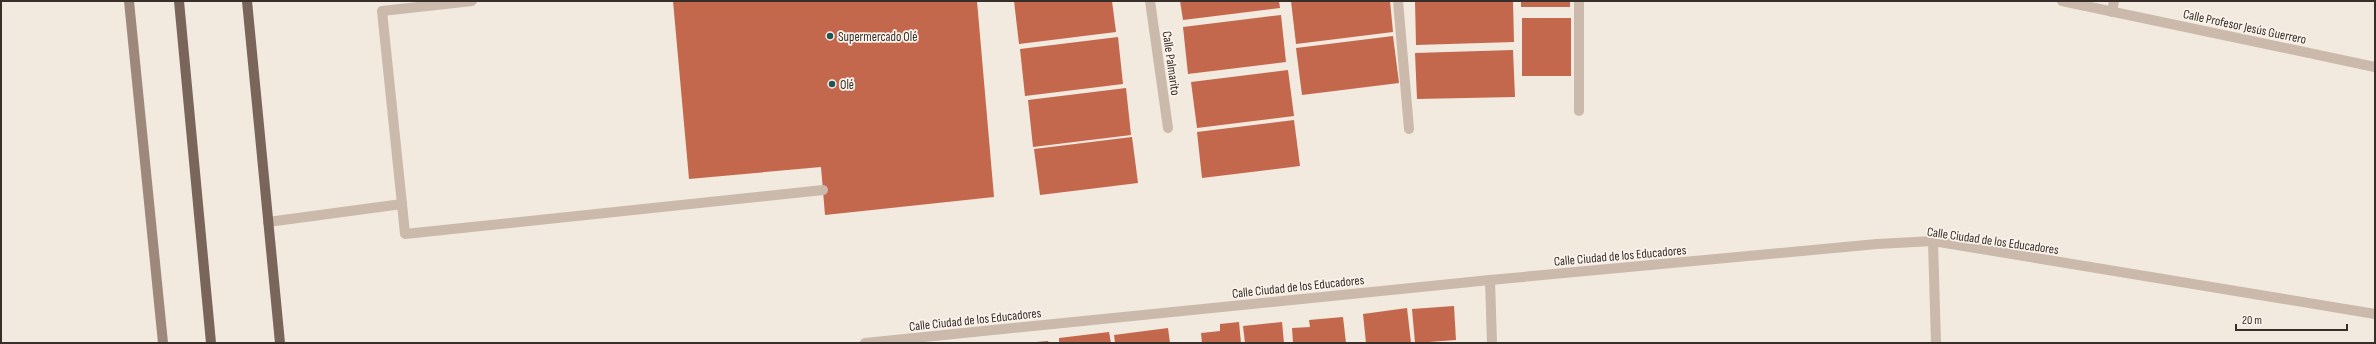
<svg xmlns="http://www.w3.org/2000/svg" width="2376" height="344" font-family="'Sofia Sans Condensed',sans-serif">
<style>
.building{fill:#c3684c}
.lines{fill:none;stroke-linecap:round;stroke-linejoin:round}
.street{stroke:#cbb9ab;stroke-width:10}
.secondary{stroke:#9e887c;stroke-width:10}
.primary{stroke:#7a655b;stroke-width:10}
.poi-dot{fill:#205659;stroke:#faf3eb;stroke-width:1.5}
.labels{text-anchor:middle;stroke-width:3.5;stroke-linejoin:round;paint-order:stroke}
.street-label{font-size:13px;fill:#382e2a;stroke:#faf3eb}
.poi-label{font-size:13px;fill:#382e2a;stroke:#faf3eb;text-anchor:start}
</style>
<rect width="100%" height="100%" fill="#f2e9df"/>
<!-- building -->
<g class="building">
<polygon points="673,1 977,1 994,197 825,215 821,167 689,179"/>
<polygon points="1014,1 1112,1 1116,32 1019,44"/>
<polygon points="1180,1 1279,1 1280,8 1183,20"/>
<polygon points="1291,1 1390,1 1393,32 1296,44"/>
<polygon points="1415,1 1513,1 1514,42 1416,45"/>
<rect x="1521" y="1" width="49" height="6"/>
<polygon points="1281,15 1286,62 1188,74 1183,27"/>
<rect x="1522" y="18" width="49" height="58"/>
<polygon points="1393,36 1399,83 1302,95 1296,48"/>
<polygon points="1118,37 1123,84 1025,96 1020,49"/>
<polygon points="1513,50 1515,97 1417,99 1415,53"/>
<polygon points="1288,70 1294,116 1197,128 1191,82"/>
<polygon points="1126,88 1131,135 1033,147 1028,100"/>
<polygon points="1294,120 1300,166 1202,178 1197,132"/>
<polygon points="1132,137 1138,183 1040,195 1034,149"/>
<polygon points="1454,306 1456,340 1415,343 1412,309"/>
<polygon points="1407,308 1411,343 1366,343 1363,314"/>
<polygon points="1343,317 1346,343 1293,343 1292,328 1310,327 1309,320"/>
<polygon points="1239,322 1241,343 1202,343 1201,333 1220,331 1220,324"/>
<polygon points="1282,322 1284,343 1245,343 1243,326"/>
<polygon points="1168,328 1170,343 1115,343 1114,335"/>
<polygon points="1109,332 1111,343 1059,343 1059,338"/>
<polygon points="1048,341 1049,343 1036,343 1036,342"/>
</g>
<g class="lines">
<!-- street -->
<g class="street">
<polyline points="1150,1 1168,128"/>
<polyline points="1398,1 1409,129"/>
<polyline points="2062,1 2375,67"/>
<polyline points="2112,12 2114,1"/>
<polyline points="1579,111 1579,1"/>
<polyline points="402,204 405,234 823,190"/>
<polyline points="268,222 402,204 382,11 472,1"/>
<polyline points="1933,241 1936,343"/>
<polyline points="1490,280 1492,343"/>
<polyline points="865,343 1490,280 1877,244 1933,241 2375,314"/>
</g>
<!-- secondary -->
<polyline class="secondary" points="129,1 163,343"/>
<!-- primary -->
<g class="primary">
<polyline points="179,1 211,343"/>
<polyline points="247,1 280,343"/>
</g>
</g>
<!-- markers -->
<g class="poi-dot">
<circle cx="830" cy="36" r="4"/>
<circle cx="832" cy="84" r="4"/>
</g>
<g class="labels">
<!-- street labels -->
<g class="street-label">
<text transform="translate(2245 26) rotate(12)" y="5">Calle Profesor Jesús Guerrero</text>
<text transform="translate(1172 63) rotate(82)" y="5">Calle Palmarito</text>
<text transform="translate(1993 240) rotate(8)" y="5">Calle Ciudad de los Educadores</text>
<text transform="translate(1620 255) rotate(-5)" y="5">Calle Ciudad de los Educadores</text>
<text transform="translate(1298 286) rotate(-6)" y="5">Calle Ciudad de los Educadores</text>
<text transform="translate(975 319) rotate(-6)" y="5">Calle Ciudad de los Educadores</text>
</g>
<!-- poi labels -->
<g class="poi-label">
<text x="838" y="41">Supermercado Olé</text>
<text x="840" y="89">Olé</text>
</g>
</g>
<!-- border -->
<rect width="2376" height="344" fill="none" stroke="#382e2a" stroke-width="4"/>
<!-- scale -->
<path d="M2236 324v6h111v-6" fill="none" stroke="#382e2a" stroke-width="2"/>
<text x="2242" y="324" font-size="12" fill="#382e2a" stroke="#faf3eb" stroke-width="3" paint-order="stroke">20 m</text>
</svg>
